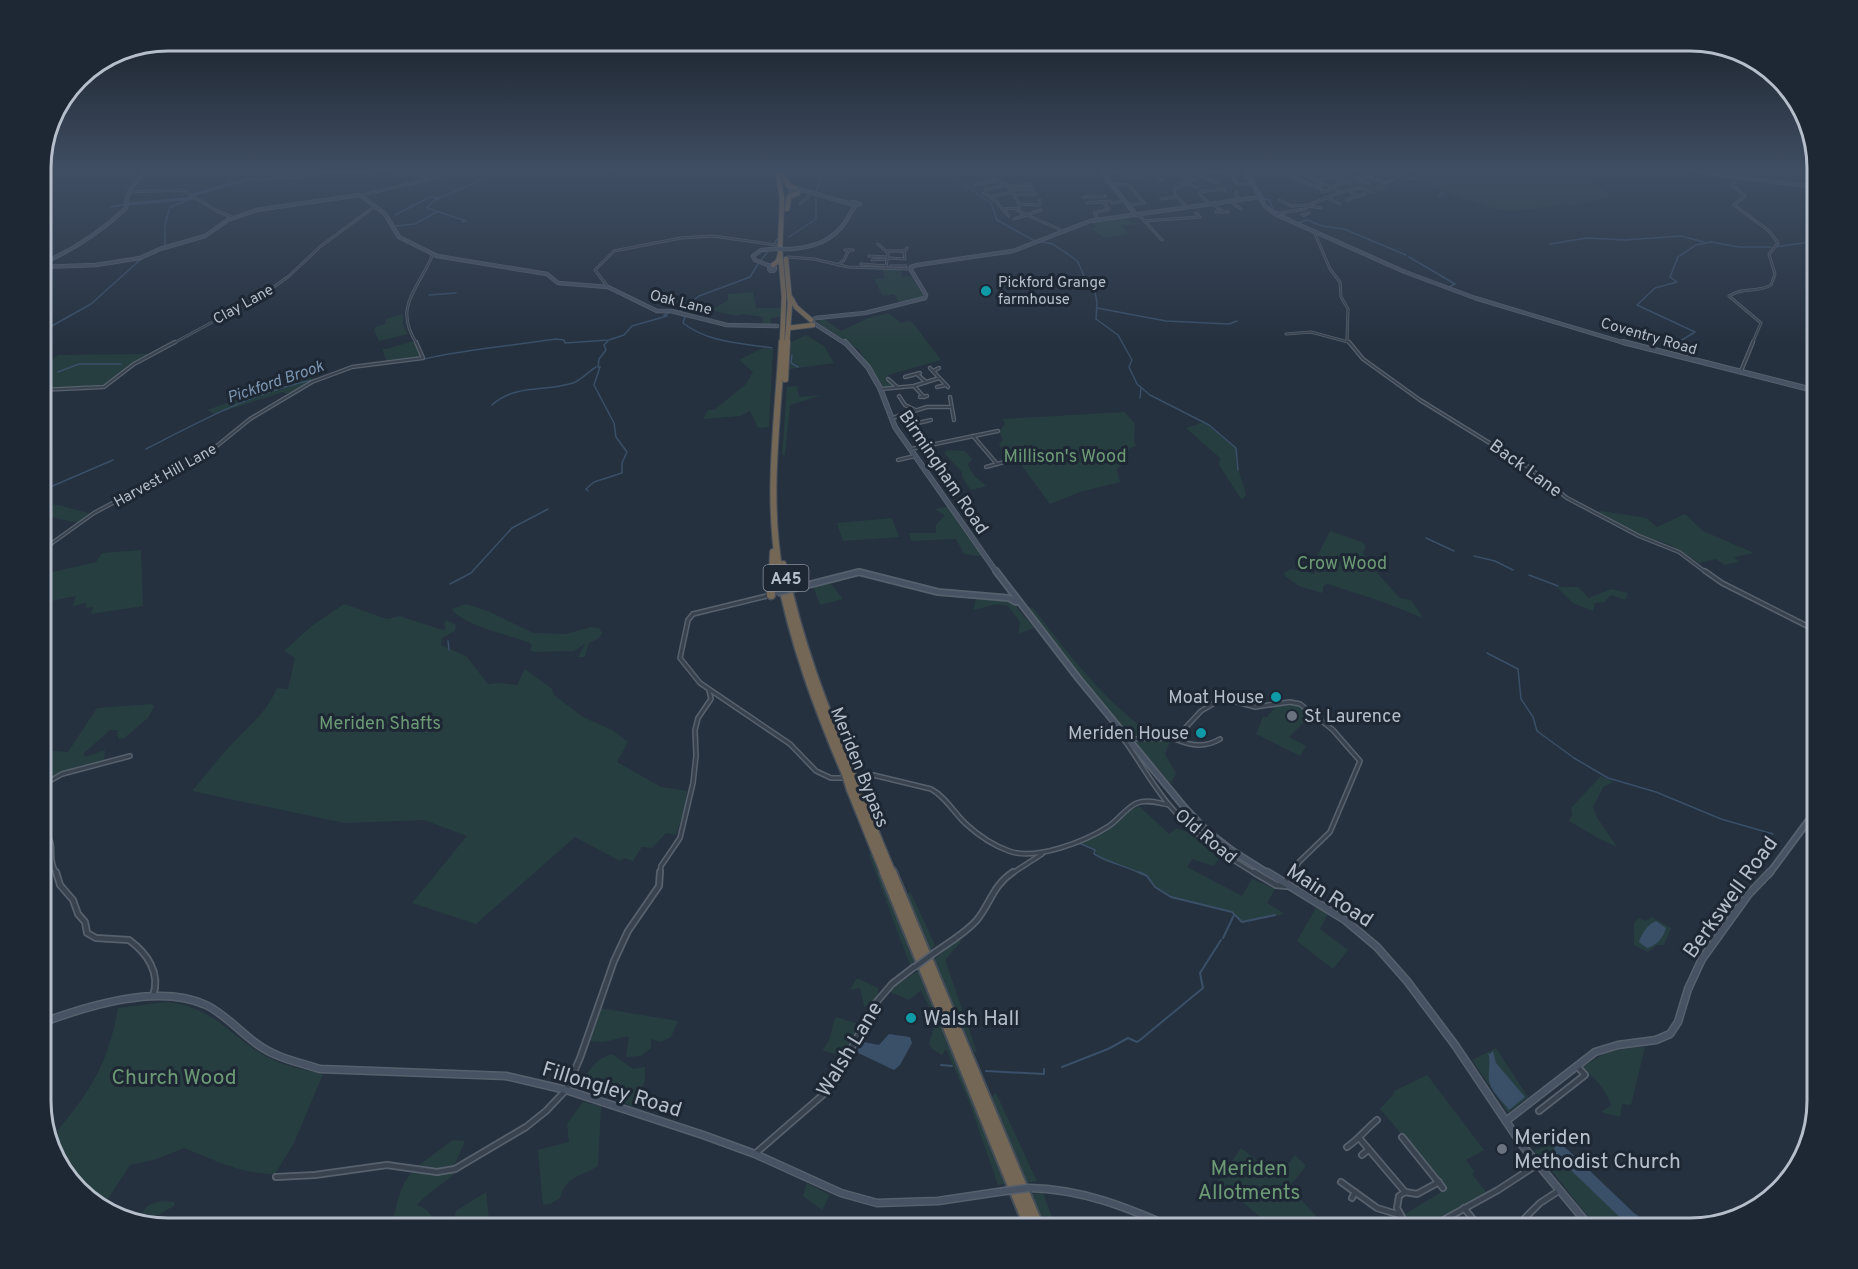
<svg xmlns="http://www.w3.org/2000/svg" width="1858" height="1269" font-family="Overpass,sans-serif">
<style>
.green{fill:#273e40}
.water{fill:#3a4f68}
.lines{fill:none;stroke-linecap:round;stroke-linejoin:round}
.stream-far1{stroke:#3a4f68;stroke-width:1.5}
.stream{stroke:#3a4f68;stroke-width:2}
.river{stroke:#3a4f68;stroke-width:3}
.street-far3-casing{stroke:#57616d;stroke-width:3}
.street-far2-casing{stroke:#57616d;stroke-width:4.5}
.street-far1-casing{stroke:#57616d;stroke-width:6}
.street-casing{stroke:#57616d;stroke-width:8}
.secondary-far3-casing{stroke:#57616d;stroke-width:4.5}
.secondary-far2-casing{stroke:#57616d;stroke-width:6}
.secondary-far1-casing{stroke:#57616d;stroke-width:8}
.secondary-casing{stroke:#57616d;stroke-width:9}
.highway-far3-casing{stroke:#444e5a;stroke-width:6}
.highway-far2-casing{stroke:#444e5a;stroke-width:8}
.highway-far1-casing{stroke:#444e5a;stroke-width:11}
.highway-casing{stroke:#444e5a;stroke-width:14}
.street-far3{stroke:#39434f;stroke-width:1.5}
.street-far2{stroke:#39434f;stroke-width:2}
.street-far1{stroke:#39434f;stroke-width:3}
.street{stroke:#39434f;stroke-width:4.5}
.secondary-far3{stroke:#475262;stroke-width:3}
.secondary-far2{stroke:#475262;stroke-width:4}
.secondary-far1{stroke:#475262;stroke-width:4.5}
.secondary{stroke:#475262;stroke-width:6}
.highway-far3{stroke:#756756;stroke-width:4.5}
.highway-far2{stroke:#756756;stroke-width:6}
.highway-far1{stroke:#756756;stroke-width:8}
.highway{stroke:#756756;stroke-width:10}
.street-bridge-casing{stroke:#57616d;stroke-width:8;stroke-linecap:butt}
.secondary-bridge-far2-casing{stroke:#57616d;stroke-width:4.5;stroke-linecap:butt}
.secondary-bridge-far1-casing{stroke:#57616d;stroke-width:8;stroke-linecap:butt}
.secondary-bridge-casing{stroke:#57616d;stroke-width:9;stroke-linecap:butt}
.highway-bridge-casing{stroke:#444e5a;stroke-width:11;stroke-linecap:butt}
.street-bridge{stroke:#39434f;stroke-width:4.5}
.secondary-bridge-far2{stroke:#475262;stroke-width:3}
.secondary-bridge-far1{stroke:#475262;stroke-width:4.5}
.secondary-bridge{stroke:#475262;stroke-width:6}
.highway-bridge{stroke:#756756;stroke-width:8}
.culture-dot{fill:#0f9aa8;stroke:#1e2834;stroke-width:2}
.worship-dot{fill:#6b7280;stroke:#1e2834;stroke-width:2}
.labels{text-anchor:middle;stroke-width:6;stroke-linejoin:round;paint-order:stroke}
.far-poi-label{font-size:15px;fill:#b5beca;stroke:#1e2834;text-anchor:start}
.far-street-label{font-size:15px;fill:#b5beca;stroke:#1e2834}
.far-water-label{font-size:16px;font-style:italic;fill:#7c95b1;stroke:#1e2834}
.shield{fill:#1e2834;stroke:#88919d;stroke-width:1.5}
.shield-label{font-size:16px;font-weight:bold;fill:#b5beca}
.park-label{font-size:18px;fill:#6c9a75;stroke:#1e2834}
.street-label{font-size:18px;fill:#b5beca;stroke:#1e2834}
.poi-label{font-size:18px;fill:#b5beca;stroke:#1e2834;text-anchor:end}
.near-street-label{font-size:21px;fill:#b5beca;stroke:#1e2834}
.near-poi-label{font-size:21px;fill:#b5beca;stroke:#1e2834;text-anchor:start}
.near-park-label{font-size:21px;fill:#6c9a75;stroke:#1e2834}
.rim{fill:none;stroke:#b5beca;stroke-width:3}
</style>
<rect width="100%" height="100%" fill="#25313f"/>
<!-- green -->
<g class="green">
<polygon points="814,169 850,169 851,181 820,181"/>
<polygon points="1313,169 1332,169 1386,190 1376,194"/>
<path d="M1437,169L1458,171L1461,169H1558L1576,175L1612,196L1568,206L1563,204C1543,208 1523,211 1502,210C1494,210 1419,182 1415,178L1433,170L1455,173Z"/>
<polygon points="1126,217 1133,223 1145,223 1121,226 1129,234 1105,238 1083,224 1091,228 1096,226 1091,222"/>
<polygon points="882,269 901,270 902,277 911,276 924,297 899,302 894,294 883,296 874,279 885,278"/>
<polygon points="753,292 756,308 781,308 780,317 771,318 771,324 761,326 763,317 743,314 736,316 712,310 728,300 728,294"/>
<polygon points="889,313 901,323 909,321 913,323 941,360 888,375 886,376 896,386 884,388 859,350 817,322 823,318 841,331 868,318"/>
<polygon points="403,314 403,324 408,334 379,341 374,330 377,326 386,324 386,319"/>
<polygon points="806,335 824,346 834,363 790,369 791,342"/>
<polygon points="413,341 421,357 387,363 382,349 387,349"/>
<polygon points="763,348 773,349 769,427 758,428 750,411 740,416 703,419 708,410 714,410 746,384 753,372 739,360"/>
<polygon points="151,354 103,386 41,389 41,371 58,355"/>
<polygon points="309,378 319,379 286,394 283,392 215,414 207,410 253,394 257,396"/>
<polygon points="797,386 799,397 822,395 790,405 785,455 782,455 787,387"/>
<polygon points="1125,412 1135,424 1134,440 1136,446 1130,448 1125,459 1117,470 1120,482 1080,492 1050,504 1022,466 1026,461 1020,454 1003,450 999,444 1003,440 999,432 1005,424 1003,419"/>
<polygon points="1204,422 1236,448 1236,462 1246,494 1244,498 1241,499 1219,465 1220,458 1186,428"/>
<path d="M947,450L965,451L972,459L968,464C971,475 979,480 987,486L971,490L962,477V472L944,453Z"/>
<path d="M41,500C50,505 56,504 66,507C75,509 82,512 92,514L79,523L41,515Z"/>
<polygon points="947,507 981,554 979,556 964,554 956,539 911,541 909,533 936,533 936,525 945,515 934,509"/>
<polygon points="1601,511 1646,518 1657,527 1685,514 1703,531 1754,553 1734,557 1739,562 1724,565 1716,559 1699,563 1671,545 1641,535 1598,512"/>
<polygon points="892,518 899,537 843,541 837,523"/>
<polygon points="1330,531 1362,542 1366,546 1363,553 1377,573 1400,598 1411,600 1423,618 1383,602 1328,584 1324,585 1322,593 1299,586 1285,576 1284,573 1291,569 1315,574 1314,563"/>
<polygon points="141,550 143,606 91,614 93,607 86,608 86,603 73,606 76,596 47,602 51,586 48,573 96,562 102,553"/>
<polygon points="851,575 860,575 831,584 843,599 820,605 813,586"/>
<polygon points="1557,587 1578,587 1589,598 1611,589 1628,593 1625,600 1611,595 1604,602 1595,603 1593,611 1573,603"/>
<polygon points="979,598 1012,602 1034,628 1018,634 1020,622 1008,606 998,604 973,610 976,599"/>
<path d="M344,604L387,619L399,616L443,630L446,629L444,624L446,620L456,625L455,631L442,638L441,645L466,656L488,684L501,683L517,685L525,669L552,689L554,695L583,717L612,730L628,742L617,762L661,787L687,791L686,804L676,835L666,833L652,848L642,847L633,861L624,858L620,861L575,837L476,924L412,903L467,836L424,820L344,823L192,791C205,776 217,760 231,745C250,723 264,717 277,688L288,689L295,658L284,651L313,625Z"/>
<path d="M466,604L488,611L533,633L566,634L591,627L599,628L602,633L599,638L589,643L585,657H578L585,644L574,651L534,652L530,650L532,645L528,642C511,636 460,624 452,609Z"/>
<path d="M1029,607L1033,608C1062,646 1102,698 1141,726C1150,732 1160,736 1170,742L1165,754L1176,773L1171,784L1087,686L1029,610Z"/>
<polygon points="152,704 154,707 148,718 124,738 119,739 117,735 118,730 110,730 84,753 85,757 105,750 104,761 69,771 41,785 41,750 68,752 97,708"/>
<polygon points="1285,704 1299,706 1312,714 1289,737 1306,746 1300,756 1256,734 1263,717 1267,717 1275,707"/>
<polygon points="1601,776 1613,782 1603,787 1593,807 1596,816 1617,847 1598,838 1569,821 1572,815 1571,808"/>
<polygon points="1139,806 1169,834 1177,828 1186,832 1190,831 1195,838 1219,859 1213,866 1192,859 1187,867 1242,896 1252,879 1275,889 1267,903 1285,914 1242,923 1231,912 1171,898 1154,887 1146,877 1116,863 1106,862 1093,854 1094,850 1077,843 1109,830 1129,811"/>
<polygon points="872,853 917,960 910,965 869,855"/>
<polygon points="910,891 935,945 930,951 907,896"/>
<polygon points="1316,908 1328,914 1320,929 1348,950 1333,969 1297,941"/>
<polygon points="1652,917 1671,928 1664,945 1657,945 1648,952 1634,945 1634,923 1638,918 1646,921"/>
<polygon points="962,940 946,959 946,963 977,1052 974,1052 936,968 935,959 938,956 957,941"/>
<polygon points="921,969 1008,1183 998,1185 970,1104 946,1049 942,1055 932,1049 929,1043 936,1021 921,990 909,1000 888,991"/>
<polygon points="857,978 878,988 878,997 871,1006 864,1006 860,988 850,990"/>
<path d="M168,1002C220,1009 231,1040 273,1060C288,1067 307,1070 323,1074L294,1143L275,1174C241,1174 214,1160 184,1148L157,1159L130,1165L102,1208L97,1207L57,1165L50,1140C88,1094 107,1069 118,1008Z"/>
<polygon points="600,1008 678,1021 671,1037 661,1042 651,1039 651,1048 641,1056 626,1057 629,1036 604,1042 590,1041"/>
<path d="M836,1017L862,1025L844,1057L822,1050C833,1041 830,1028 836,1017Z"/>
<path d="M1645,1047L1631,1105L1622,1104L1620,1117L1601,1112L1611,1105C1605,1088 1596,1079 1582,1068C1607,1050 1615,1049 1645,1047Z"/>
<polygon points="1496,1048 1528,1097 1508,1113 1472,1060"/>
<path d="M612,1054L633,1069L645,1067V1081L632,1106L580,1087C588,1071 594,1060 612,1054Z"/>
<polygon points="1427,1075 1484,1150 1466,1160 1475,1172 1472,1174 1487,1193 1422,1228 1411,1228 1402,1216 1448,1188 1380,1109 1393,1095 1394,1091"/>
<polygon points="996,1093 1037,1181 1026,1183 995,1108 992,1097"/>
<path d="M583,1102L601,1106L598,1166C580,1177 566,1176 560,1198L550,1204L543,1205L538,1150L569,1142L567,1124Z"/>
<polygon points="453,1140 465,1141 454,1166 446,1169 415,1168"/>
<polygon points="1553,1143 1557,1156 1631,1228 1597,1228 1553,1172 1547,1169 1534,1151"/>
<polygon points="1241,1148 1278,1177 1295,1155 1306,1166 1289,1187 1322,1222 1315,1228 1273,1228 1218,1181"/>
<path d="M456,1172C444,1184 428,1192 417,1205L426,1209L442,1228H389C399,1207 396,1192 411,1173L437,1175Z"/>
<polygon points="807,1183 830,1195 822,1210 803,1196"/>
<polygon points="486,1192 490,1228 445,1228 453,1225 456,1211"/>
<polygon points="1043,1193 1056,1228 1044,1228 1030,1194"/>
<path d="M163,1201L174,1202L175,1205L147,1222L143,1221C139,1208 152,1202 163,1201Z"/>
</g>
<!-- water -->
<g class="water">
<path d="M1656,921L1666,928C1664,937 1656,946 1647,948L1639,942C1642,933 1647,925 1656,921Z"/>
<polygon points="889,1034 910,1037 912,1043 900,1065 894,1070 856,1052 864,1042 879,1045"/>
<path d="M1493,1051L1496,1063L1525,1097L1509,1110C1503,1102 1491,1091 1489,1081C1488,1072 1491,1060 1488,1053L1490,1054Z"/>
<path d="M1553,1143H1559L1568,1150L1634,1213L1650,1224L1665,1228C1681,1220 1689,1216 1706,1224L1691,1228H1631L1556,1156Z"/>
</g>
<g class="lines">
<!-- stream-far1 -->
<g class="stream-far1">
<polyline points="945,169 943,170 948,170 946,172 991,203 997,220 1033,240 1053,244 1072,257 1078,262 1087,283 1094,286 1097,303 1096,319 1118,335 1132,360 1129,367 1137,384 1150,395 1209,425 1236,448 1238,470"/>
<polyline points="1227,169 1232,170"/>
<polyline points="1248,171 1264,199 1270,200 1271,205"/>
<polyline points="601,174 619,169"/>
<polyline points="816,192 824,169"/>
<polyline points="1438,197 1444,192"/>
<polyline points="1272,206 1273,209"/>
<polyline points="110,207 129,204"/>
<polyline points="1273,210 1278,212"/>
<polyline points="1282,214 1292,220"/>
<polyline points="395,215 430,197 439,198"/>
<polyline points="462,222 466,221 427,208 435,200 486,178 486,172 495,169"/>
<polyline points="1298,223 1307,220 1322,226 1344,229 1406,255"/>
<polyline points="396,226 415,224 438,211"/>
<polyline points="789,237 816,219 816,198"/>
<polyline points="774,244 777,239"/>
<polyline points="1550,244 1587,238 1625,240 1681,236 1704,242"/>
<polyline points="165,247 165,224 170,207 189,200"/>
<polyline points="1775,247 1817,241"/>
<polyline points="145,257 155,253"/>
<polyline points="1409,257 1455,284 1449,287"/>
<polyline points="761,260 767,253"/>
<polyline points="429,295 456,293"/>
<polyline points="1097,308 1166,321 1229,324 1237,321"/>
<polyline points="679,312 699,296 750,277 758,264"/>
<path d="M677,313L685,317L683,323C709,343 741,343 772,348"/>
<polyline points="41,332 91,304 141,259"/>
<polyline points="1680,341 1695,332 1637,305 1655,288 1677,282 1670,277 1678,257 1696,245 1711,242 1739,247 1771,247"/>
<polyline points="792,355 791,363 798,367"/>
<path d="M424,359C467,349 511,346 555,339L564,340L565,343L609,340L624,335L632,326L667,316L664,315L671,312"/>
<polyline points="58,372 79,364 121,364"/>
<polyline points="1140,398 1141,388"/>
<path d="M492,405C515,384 545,392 573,383C581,380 588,372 596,367"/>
<path d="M146,449C201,421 257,390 318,379"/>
<polyline points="41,491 113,460"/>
<polyline points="588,491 586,489 594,482 622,473 622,463 627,452 616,437 614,423 594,385 600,367 598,367 599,359 606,350 604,345 608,341"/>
<polyline points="1426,538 1454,551"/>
<polyline points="1474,556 1495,561 1513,570"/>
<polyline points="1529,575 1558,586"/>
<polyline points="450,584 471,573 512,528 548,509"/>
<polyline points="448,641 449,650"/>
<polyline points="1487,653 1518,669 1521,699 1533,717 1537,731 1574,758 1608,778 1656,792 1721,819 1773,834"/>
<path d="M1079,843L1095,850L1094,854C1109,863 1126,866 1142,874"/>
</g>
<!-- stream -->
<g class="stream">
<polyline points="1139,872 1147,876 1155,887 1171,897 1232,912 1242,922 1275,915"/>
<polyline points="1223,938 1234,915"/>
<polyline points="941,1065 952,1066"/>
<polyline points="1062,1067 1108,1049 1128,1038 1137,1042 1140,1040 1203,988 1200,973 1221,940"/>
<polyline points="986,1071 1044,1074 1044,1069"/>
</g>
<!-- river -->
<g class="river">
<polyline points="192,195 249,179 260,180 287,176 288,179 327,172 356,173 397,169"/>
<polyline points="129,204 195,198 191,196"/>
</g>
<defs>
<g id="street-far3">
<polyline points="134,169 149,170"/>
<polyline points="412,169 426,179"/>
<polyline points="1167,169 1190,180"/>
<polyline points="1273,169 1314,186 1325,184"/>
<polyline points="1313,169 1319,171"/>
<polyline points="1360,169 1358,170 1372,175 1369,177 1386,183 1402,175"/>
<polyline points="1390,169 1407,178 1415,178"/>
<polyline points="1408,169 1424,173"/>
<polyline points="1122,171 1132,178 1151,176"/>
<polyline points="1338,171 1350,175"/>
<polyline points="1102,172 1142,170 1162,180"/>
<polyline points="1202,172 1223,172 1211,171"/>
<polyline points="1231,172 1236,183"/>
<polyline points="1344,173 1358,170"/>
<polyline points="1371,173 1379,172"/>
<polyline points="1200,176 1217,183"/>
<polyline points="1308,176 1322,173 1331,176 1317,181"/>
<polyline points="1331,176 1337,179"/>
<path d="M1737,177L1732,185L1745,196L1734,205L1769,231L1778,243L1769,254L1775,274L1771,285C1758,293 1742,287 1729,296L1761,323L1752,344"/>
<polyline points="994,178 1008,186 1020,205 1018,210 1020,212 1063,231"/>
<polyline points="1357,178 1368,177"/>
<polyline points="1361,180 1369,183"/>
<polyline points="1345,182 1351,184"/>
<polyline points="1183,183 1198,187 1194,187"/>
<polyline points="1111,184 1129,185 1144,203 1128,205"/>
<polyline points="1236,184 1253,184"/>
<polyline points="974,185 996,181"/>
<polyline points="1333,186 1345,182 1339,180"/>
<polyline points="1008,187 1029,184 1036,194 1014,195"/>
<polyline points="1316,187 1326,191"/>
<polyline points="1382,188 1377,187 1384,184"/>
<polyline points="985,190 1006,185"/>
<polyline points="1011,190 1033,189"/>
<polyline points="1237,191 1236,196 1240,199"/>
<polyline points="129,192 182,190 217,211 234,218"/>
<polyline points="1322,192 1330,190"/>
<polyline points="1341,192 1359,188 1371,192"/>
<polyline points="984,193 997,202"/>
<polyline points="362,195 443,176 459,169"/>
<polyline points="1358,196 1364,194"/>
<polyline points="990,197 1012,192"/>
<polyline points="1083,197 1105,196"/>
<polyline points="1327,198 1340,204"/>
<polyline points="1161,199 1177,197"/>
<polyline points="1279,200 1291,206"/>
<polyline points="1230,201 1241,209"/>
<polyline points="1348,201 1346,200 1358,196 1350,192"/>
<polyline points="1087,203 1110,201"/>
<polyline points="1112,203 1125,201"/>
<polyline points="1209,203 1199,194 1200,192 1223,189 1224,191"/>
<polyline points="800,204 811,194"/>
<polyline points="998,204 1009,216"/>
<polyline points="1020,204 1040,205 1040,200"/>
<polyline points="1213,204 1223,212"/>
<polyline points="1291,206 1309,205"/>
<polyline points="1309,206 1321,208"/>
<polyline points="1187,207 1175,195 1174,189 1201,176 1202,173 1198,169"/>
<polyline points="1003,209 1019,208"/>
<polyline points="1216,212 1228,212"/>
<polyline points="1138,214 1162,240"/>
<polyline points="1275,214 1305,209 1309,205 1341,192 1292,169"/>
<polyline points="1304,216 1302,215 1309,213"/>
<polyline points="1014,219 1041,210"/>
<polyline points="1099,220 1094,213 1109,209 1102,201"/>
<polyline points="1144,221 1200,217 1196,213"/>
<polyline points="1315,234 1330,269 1340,282 1341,297 1348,309 1347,340 1350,344"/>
<polyline points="878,244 888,253 886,267"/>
<polyline points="845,250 853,250"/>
<polyline points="886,251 904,251"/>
<polyline points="869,256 888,257"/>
<polyline points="788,257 814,259 848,267 910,269"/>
<polyline points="888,258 905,259 904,253 907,248"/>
<polyline points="872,260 885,259"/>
<polyline points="861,264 886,266"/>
<polyline points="838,265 844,260 849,250"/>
<polyline points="890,266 906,266"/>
<polyline points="608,287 595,270 614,251 681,238 713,236 776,245"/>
<polyline points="1286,334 1311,332 1348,342"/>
<polyline points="172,344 264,294 289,276 321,246 374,207"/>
<path d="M417,344C392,306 419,289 433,254"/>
</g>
<g id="street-far2">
<polyline points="1349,342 1363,359 1420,400 1527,466 1567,498 1639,536 1679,552 1707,573"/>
<polyline points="930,368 948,387"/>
<polyline points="933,371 939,368"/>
<polyline points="1741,371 1753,342"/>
<polyline points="917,374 926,382"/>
<polyline points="905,377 920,373"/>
<polyline points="888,379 897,387"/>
<polyline points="914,386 924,397"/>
<polyline points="937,387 946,385"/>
<polyline points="881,389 914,386 939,378"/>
<polyline points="41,390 104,387 134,364 175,342"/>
<polyline points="899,396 905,405 915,410"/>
<polyline points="920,397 927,396"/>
<polyline points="950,397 954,420"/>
<polyline points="905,415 912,424"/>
<polyline points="892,418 927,407 951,407"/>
<polyline points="909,425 931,420"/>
<polyline points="973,436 997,464"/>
<polyline points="911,449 998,431"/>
<polyline points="898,460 915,456"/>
<polyline points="986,467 1008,461"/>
<polyline points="41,558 52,543 94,513 213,449 250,419 312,382 352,367 423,358 416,342"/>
<polyline points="41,567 43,573"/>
</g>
<g id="street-far1">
<polyline points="1705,571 1722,583 1817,631"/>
<polyline points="771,595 693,614 688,620 680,658 700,683 790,744 816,771 831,778 847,778"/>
<polyline points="41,614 48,586 42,571"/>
<path d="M1126,737L1125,741C1140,762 1153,786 1170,806C1193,834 1224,855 1256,874"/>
<polyline points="1128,739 1176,738 1201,711 1223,698 1255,707 1290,702 1300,704 1333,730 1360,761 1330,832 1299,862 1291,874"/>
<path d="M1175,739C1191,746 1205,748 1220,739"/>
<path d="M853,777L873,775L931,789C946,797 954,813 966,824C978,835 995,846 1009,851C1036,861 1086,841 1109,826C1118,820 1127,807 1137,803C1147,799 1160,803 1169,805"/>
<polyline points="41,786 62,774 130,756"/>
<path d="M41,827C60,846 45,855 57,874"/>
<polyline points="660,874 661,866 680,838 693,783 696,756 695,730 698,718 711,699 709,690"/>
<polyline points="1011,874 1042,854"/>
</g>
<g id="street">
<path d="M56,872L60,885L73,900L78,914L85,922L87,933L96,938L129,940C147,953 161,973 153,996"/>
<polyline points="1254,872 1276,885 1286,886"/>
<polyline points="1285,882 1292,872"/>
<path d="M934,953C948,943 964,934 976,921C990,905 992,886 1013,872"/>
<polyline points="1539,1111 1585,1075 1577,1066"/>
<polyline points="1402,1137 1443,1188"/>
<polyline points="1360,1139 1405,1192"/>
<path d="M1347,1147C1359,1139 1366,1129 1377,1120"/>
<polyline points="756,1153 825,1093 839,1072 874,1005 892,984 914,967"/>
<polyline points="1362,1155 1368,1150"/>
<polyline points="276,1177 315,1175 387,1165 437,1172 455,1169 526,1127 546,1111 566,1090 580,1058 614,961 628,931 659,886 660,872"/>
<polyline points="1341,1182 1377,1208 1400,1215"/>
<polyline points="1352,1198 1355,1192"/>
<polyline points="1464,1208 1480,1228"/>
<polyline points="1408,1228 1397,1208 1399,1196 1405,1192 1417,1194 1439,1182"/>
<polyline points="1429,1228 1498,1190 1538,1164"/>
<polyline points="1531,1228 1524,1219 1540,1203 1560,1190"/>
</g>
<g id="secondary-far3">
<polyline points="1099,169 1136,215"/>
<polyline points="1244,169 1265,206 1275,214 1405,272 1475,298 1628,344"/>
<polyline points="1690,169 1726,176 1817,187"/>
<polyline points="1808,169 1817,173"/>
<polygon points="798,188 801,191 790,191"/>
<polyline points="802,190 851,204"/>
<polygon points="852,202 860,204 853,205"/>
<path d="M792,249C814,247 833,241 846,221C849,216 852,210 856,205"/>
<path d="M41,264C73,250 101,232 126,208C126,189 137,180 151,169"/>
<circle cx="772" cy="268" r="3"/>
<polyline points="770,266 755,260 753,256 761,250 774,249"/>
<polyline points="41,267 96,265 140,258 160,249 205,236 228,220 256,210 360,195 385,214 399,237 437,256 547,274 558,283 608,287 657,311 671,311 727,325 777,326"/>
<polyline points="813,322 811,320 816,318 865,313 925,298 926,295 911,270 911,267 917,265 1013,251 1090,221 1260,197"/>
<polyline points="815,324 846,344"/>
</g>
<g id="secondary-far2">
<polyline points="845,342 868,367 880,388 895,427 997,573"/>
<polyline points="1623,342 1817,391"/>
<polyline points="857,573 861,573"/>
</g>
<g id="secondary-far1">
<polyline points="996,571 1078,678 1185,808 1208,832 1234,852 1269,874"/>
<polyline points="792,589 859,572 938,592 1009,598 1016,602"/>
<polyline points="1769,874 1817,809"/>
</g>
<g id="secondary">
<polyline points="1267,872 1345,920 1377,947 1407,981 1455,1045 1522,1145 1591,1228"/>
<path d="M41,1023C87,1006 159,983 206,1005C225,1014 240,1032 257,1044C276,1058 298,1062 320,1069L506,1076L566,1090L703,1135L755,1154L841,1193L877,1203L938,1201L1005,1191"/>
<polyline points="1506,1121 1595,1052 1618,1045 1656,1040 1670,1034 1678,1022 1688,989 1702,959 1748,895 1770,872"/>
<path d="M1029,1188C1082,1189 1126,1207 1174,1228"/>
</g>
<g id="highway-far3">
<polyline points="777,169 782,199 780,250 784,297 782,344"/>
<polyline points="782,173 788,185 795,188"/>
<polyline points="787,209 789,197 798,193"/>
<polyline points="786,259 790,303 787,344"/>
<polyline points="773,265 778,261 780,254"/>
<polyline points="791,298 796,307 811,320"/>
<polyline points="788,328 813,325"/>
</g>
<g id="highway-far2">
<polyline points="785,379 787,342"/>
<polyline points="783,564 785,573"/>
<polyline points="772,573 773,552"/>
<path d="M780,573C766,496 778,419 782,342"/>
</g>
<g id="highway-far1">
<path d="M780,571C793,642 818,708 846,774"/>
<path d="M784,571C798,641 824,707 851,773"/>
<polyline points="771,595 772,571"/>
<polyline points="857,789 892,874"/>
<polyline points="851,790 885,874"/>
</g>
<g id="highway">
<polyline points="885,872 1030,1228"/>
<polyline points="891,872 1039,1228"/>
</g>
</defs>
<!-- street-far3 casing -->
<use href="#street-far3" class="street-far3-casing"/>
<!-- street-far2 casing -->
<use href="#street-far2" class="street-far2-casing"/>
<!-- street-far1 casing -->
<use href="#street-far1" class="street-far1-casing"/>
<!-- street casing -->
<use href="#street" class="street-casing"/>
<!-- secondary-far3 casing -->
<use href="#secondary-far3" class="secondary-far3-casing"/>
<!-- secondary-far2 casing -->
<use href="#secondary-far2" class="secondary-far2-casing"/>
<!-- secondary-far1 casing -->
<use href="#secondary-far1" class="secondary-far1-casing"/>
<!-- secondary casing -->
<use href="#secondary" class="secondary-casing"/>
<!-- highway-far3 casing -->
<use href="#highway-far3" class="highway-far3-casing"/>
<!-- highway-far2 casing -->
<use href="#highway-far2" class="highway-far2-casing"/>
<!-- highway-far1 casing -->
<use href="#highway-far1" class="highway-far1-casing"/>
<!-- highway casing -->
<use href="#highway" class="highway-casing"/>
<!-- street-far3 -->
<use href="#street-far3" class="street-far3"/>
<!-- street-far2 -->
<use href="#street-far2" class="street-far2"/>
<!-- street-far1 -->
<use href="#street-far1" class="street-far1"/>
<!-- street -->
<use href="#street" class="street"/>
<!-- secondary-far3 -->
<use href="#secondary-far3" class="secondary-far3"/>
<!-- secondary-far2 -->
<use href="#secondary-far2" class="secondary-far2"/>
<!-- secondary-far1 -->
<use href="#secondary-far1" class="secondary-far1"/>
<!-- secondary -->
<use href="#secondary" class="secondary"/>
<!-- highway-far3 -->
<use href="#highway-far3" class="highway-far3"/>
<!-- highway-far2 -->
<use href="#highway-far2" class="highway-far2"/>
<!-- highway-far1 -->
<use href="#highway-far1" class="highway-far1"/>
<!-- highway -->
<use href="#highway" class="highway"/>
<defs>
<polyline id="street-bridge" points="915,967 934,953"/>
<polyline id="secondary-bridge-far2" points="774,249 792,249"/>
<polyline id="secondary-bridge-far1" points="777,593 792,589"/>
<polyline id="secondary-bridge" points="1005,1191 1029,1188"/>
<g id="highway-bridge">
<polyline points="851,773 857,789"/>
<polyline points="846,774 851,790"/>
</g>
</defs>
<!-- street-bridge casing -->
<use href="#street-bridge" class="street-bridge-casing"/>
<!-- secondary-bridge-far2 casing -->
<use href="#secondary-bridge-far2" class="secondary-bridge-far2-casing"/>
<!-- secondary-bridge-far1 casing -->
<use href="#secondary-bridge-far1" class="secondary-bridge-far1-casing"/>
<!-- secondary-bridge casing -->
<use href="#secondary-bridge" class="secondary-bridge-casing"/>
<!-- highway-bridge casing -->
<use href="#highway-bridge" class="highway-bridge-casing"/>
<!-- street-bridge -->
<use href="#street-bridge" class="street-bridge"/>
<!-- secondary-bridge-far2 -->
<use href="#secondary-bridge-far2" class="secondary-bridge-far2"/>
<!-- secondary-bridge-far1 -->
<use href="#secondary-bridge-far1" class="secondary-bridge-far1"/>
<!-- secondary-bridge -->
<use href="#secondary-bridge" class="secondary-bridge"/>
<!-- highway-bridge -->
<use href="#highway-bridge" class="highway-bridge"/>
</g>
<!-- sky -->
<linearGradient id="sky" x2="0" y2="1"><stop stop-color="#141b23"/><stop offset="0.49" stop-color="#404e63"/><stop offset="1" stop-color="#404e63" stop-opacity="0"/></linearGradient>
<rect width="1858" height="346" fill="url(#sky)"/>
<!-- markers -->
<g class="culture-dot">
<circle cx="986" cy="291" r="6"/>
<circle cx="1276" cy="697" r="6"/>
<circle cx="1201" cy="733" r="6"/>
<circle cx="911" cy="1018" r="6"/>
</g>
<g class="worship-dot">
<circle cx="1292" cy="716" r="6"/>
<circle cx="1502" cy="1149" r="6"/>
</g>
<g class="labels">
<!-- far-poi labels -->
<g class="far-poi-label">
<text x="998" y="287">Pickford Grange<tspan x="998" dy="17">farmhouse</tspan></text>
</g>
<!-- far-street labels -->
<g class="far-street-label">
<text transform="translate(681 302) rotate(14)" y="5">Oak Lane</text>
<text transform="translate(243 304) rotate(-29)" y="5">Clay Lane</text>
<text transform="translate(1649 336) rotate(16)" y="5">Coventry Road</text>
<text transform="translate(165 475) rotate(-29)" y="5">Harvest Hill Lane</text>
</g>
<!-- far-water labels -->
<g class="far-water-label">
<text transform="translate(275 381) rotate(-19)" y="6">Pickford Brook</text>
</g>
<!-- shield labels -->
<rect class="shield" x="763.5" y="565" width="45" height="26" rx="4.5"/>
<g class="shield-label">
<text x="786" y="584">A45</text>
</g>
<!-- park labels -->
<g class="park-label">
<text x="1065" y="462">Millison's Wood</text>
<text x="1342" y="569">Crow Wood</text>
<text x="380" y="729">Meriden Shafts</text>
</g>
<!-- street labels -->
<g class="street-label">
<text transform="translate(1526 468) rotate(36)" y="6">Back Lane</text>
<text transform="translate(944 472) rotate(56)" y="6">Birmingham Road</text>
<text transform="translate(860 767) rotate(68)" y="6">Meriden Bypass</text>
<text transform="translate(1206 836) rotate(40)" y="6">Old Road</text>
</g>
<!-- poi labels -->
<g class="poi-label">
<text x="1264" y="703">Moat House</text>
<text x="1304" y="722" text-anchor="start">St Laurence</text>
<text x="1189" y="739">Meriden House</text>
</g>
<!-- near-street labels -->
<g class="near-street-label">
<text transform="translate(1330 895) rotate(33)" y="7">Main Road</text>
<text transform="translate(1730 897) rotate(-54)" y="7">Berkswell Road</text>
<text transform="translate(849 1049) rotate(-59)" y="7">Walsh Lane</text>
<text transform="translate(612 1089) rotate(17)" y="7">Fillongley Road</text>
</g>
<!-- near-poi labels -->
<g class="near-poi-label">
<text x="923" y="1025">Walsh Hall</text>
<text x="1514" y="1144">Meriden<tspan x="1514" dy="24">Methodist Church</tspan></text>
</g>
<!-- near-park labels -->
<g class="near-park-label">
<text x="174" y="1084">Church Wood</text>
<text x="1249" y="1175">Meriden<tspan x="1249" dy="24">Allotments</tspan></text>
</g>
</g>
<!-- crop -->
<path d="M0 0H1858V1269H0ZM168 51H1690A117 117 0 0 1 1807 168V1101A117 117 0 0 1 1690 1218H168A117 117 0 0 1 51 1101V168A117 117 0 0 1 168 51Z" fill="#1e2834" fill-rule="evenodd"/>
<path class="rim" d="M168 51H1690A117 117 0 0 1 1807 168V1101A117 117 0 0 1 1690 1218H168A117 117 0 0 1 51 1101V168A117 117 0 0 1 168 51Z"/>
</svg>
